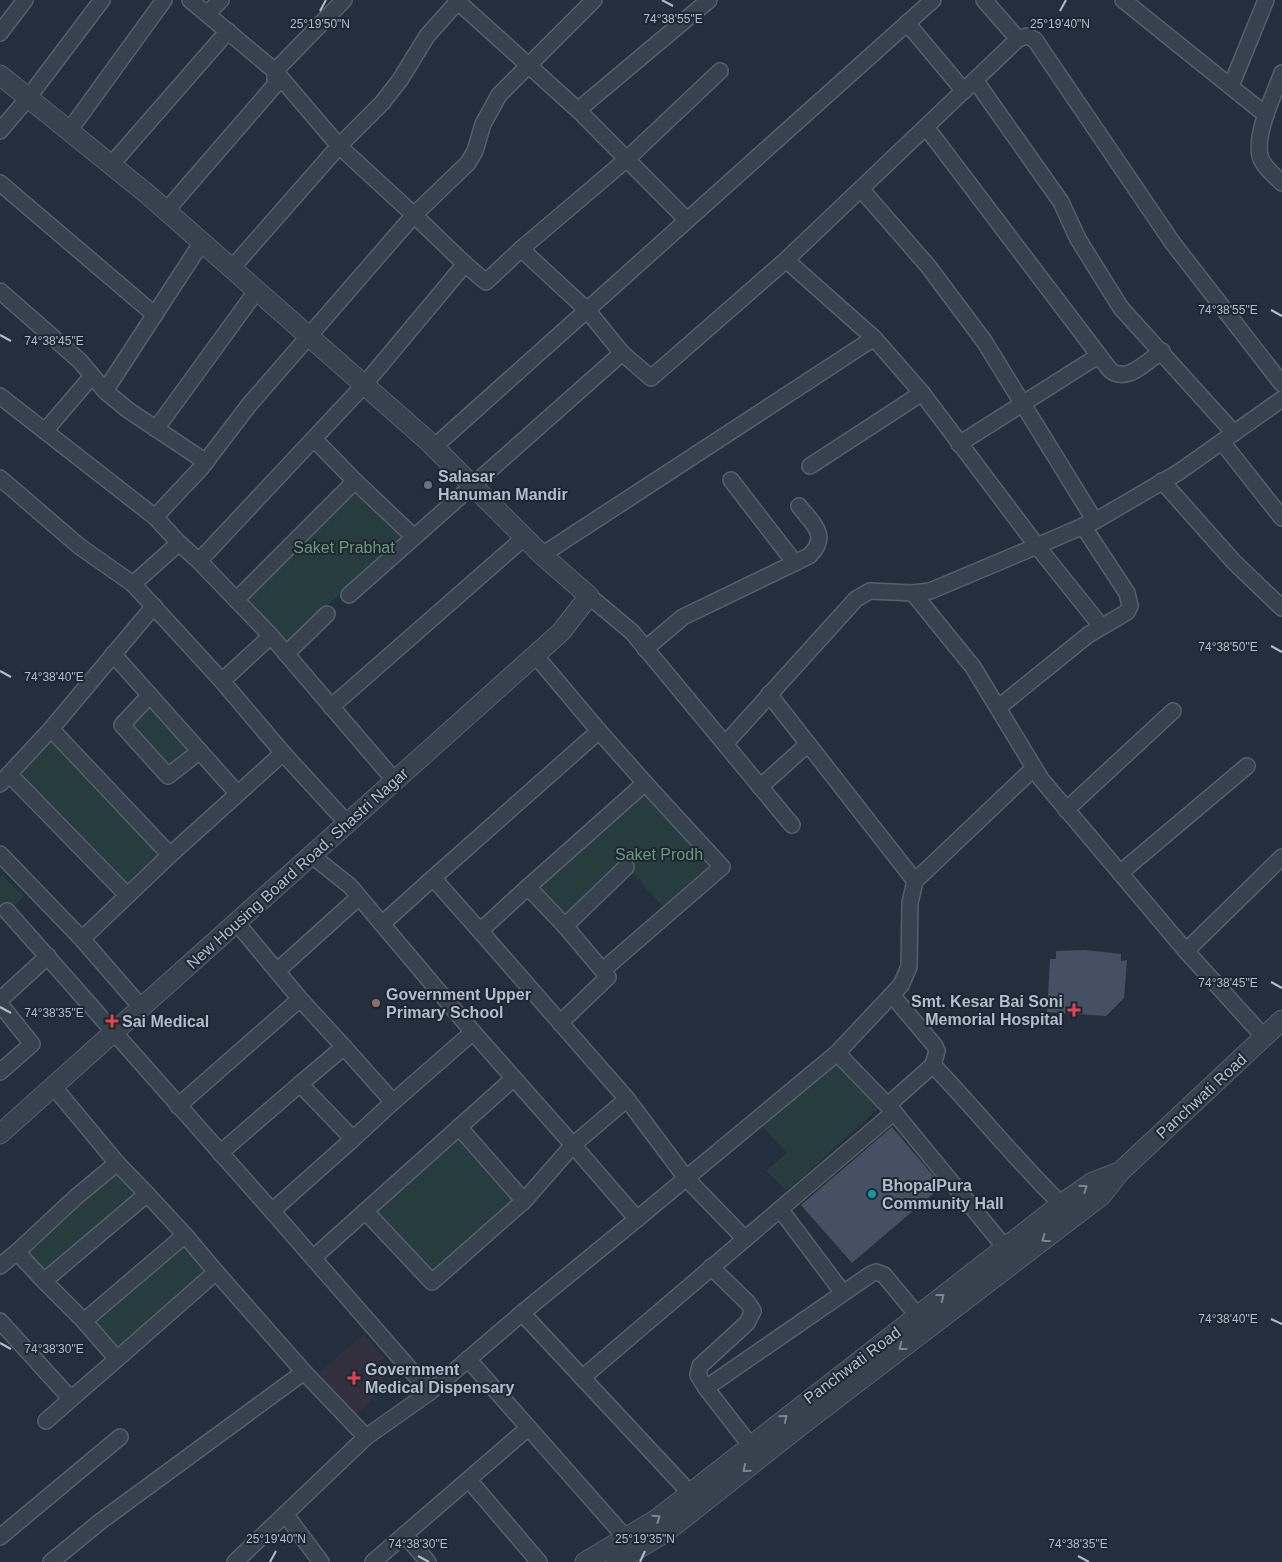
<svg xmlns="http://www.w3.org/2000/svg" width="1282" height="1562" font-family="Helvetica,sans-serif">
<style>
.medical{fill:#32303f}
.green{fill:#263c3f}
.building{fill:#455162}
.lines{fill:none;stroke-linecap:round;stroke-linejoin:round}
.minor-casing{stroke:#565f6c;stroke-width:18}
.tertiary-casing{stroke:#565f6c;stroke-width:21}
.minor{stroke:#38414e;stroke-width:15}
.tertiary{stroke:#38414e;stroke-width:19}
.oneway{stroke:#7c8592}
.ticks{fill:none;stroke:#b4bcc9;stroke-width:2}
.worship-dot{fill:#6b7280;stroke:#1d2633;stroke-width:2}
.education-dot{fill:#8d6e63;stroke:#1d2633;stroke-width:2}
.health-dot{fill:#e0444e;stroke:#1d2633;stroke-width:2}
.culture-dot{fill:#0f9aa8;stroke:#1d2633;stroke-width:2}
.labels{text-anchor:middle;stroke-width:4;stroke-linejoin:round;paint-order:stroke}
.poi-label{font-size:16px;font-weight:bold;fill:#b4bcc9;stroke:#1d2633;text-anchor:start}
.park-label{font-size:16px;fill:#6b9a76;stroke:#1d2633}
.street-label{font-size:16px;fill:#b4bcc9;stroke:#1d2633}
.ticks-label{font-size:12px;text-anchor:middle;fill:#b4bcc9;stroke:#1d2633;stroke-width:4;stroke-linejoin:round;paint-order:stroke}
</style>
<rect width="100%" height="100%" fill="#242f3e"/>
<!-- medical -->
<polygon class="medical" points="364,1334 384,1358 376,1366 387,1384 355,1417 319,1373"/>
<!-- green -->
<g class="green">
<polygon points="356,490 403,537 285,644 245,599"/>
<polygon points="151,701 196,750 170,771 128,722"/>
<polygon points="50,738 165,849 127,886 18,775"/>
<polygon points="645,790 714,867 669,913 621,861 562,917 535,887"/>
<polygon points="2,875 24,896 0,920 0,876"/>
<polygon points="839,1060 882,1105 787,1191 766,1171 787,1153 762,1126"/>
<polygon points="458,1138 515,1201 433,1273 373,1211"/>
<polygon points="116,1171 140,1194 45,1275 23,1251"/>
<polygon points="181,1244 210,1272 118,1353 90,1323"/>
</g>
<!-- building -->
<g class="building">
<polygon points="1085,950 1121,954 1121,961 1127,960 1124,998 1106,1016 1047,1012 1050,959 1056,959 1056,951"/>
<polygon points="892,1127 942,1186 852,1263 801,1205"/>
</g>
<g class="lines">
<defs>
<g id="minor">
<polyline points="190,0 275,71 339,146 382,103 400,80 427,36 459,0"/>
<polyline points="456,0 578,110 687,220"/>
<polyline points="984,0 1018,39 1027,36 1035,40 1172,242 1282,384"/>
<polyline points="1123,0 1266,115"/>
<polyline points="207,14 221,0"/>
<polyline points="907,23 964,91"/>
<polyline points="0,33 25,0"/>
<path d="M1282,73C1274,95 1255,132 1260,156C1263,167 1274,175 1282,183"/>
<polyline points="975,80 1061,202 1078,239 1121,308 1234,433"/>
<polyline points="1231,86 1266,0"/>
<polyline points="578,110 709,0"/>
<path d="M926,127L1110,370C1127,384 1147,361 1162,351"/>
<polyline points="0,131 28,98 102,0"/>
<polyline points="69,131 164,0"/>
<polyline points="111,165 228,31"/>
<polyline points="0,183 155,315"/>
<polyline points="861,189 928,266 984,341 1095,521"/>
<polyline points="166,211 275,85 275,71 344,0"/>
<polyline points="521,249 627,159 720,71"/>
<polyline points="786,260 1018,39"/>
<polyline points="465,264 486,282 521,249 587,310 933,0"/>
<polyline points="232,268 339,146 414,215 468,163 475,151 483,124 499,95 594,0"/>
<polyline points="0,291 80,361 105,391 128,410 206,462"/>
<polyline points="622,353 651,378 786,260 874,338"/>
<polyline points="105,391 202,242"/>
<polyline points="0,396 155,517"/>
<polyline points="156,429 257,290"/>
<polyline points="45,431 92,376"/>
<polyline points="314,439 355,481"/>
<polyline points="1222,442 1282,518"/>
<polyline points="959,444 1098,356"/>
<polyline points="810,466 922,393"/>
<polyline points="0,478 79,546 133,584"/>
<polyline points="731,480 795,563"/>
<polyline points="1162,481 1234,562 1282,608"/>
<polyline points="179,543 155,517 201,468 249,405 414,215 465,264 364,385 199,561 271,636"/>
<polyline points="542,555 874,338 922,393 1037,546 930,591 913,593 870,591 856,599 725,744"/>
<polyline points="199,561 179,543 133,584 222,681"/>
<polyline points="913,593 973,667 1041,779 1186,951 1264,1037"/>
<polyline points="349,595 622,353 587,310 434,447"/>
<polyline points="589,596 632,632 792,825"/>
<polyline points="236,600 355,481 414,537"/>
<polyline points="1101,626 1037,546 1095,521 1179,472 1282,399"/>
<path d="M645,649L683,617L809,556C830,536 813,524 799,506"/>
<polyline points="113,654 237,793"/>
<polyline points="286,654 327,614"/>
<polyline points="535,655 599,731"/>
<polyline points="769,694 915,881"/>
<polyline points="150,695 122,725 168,776 200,751"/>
<polyline points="331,707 525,537"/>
<polyline points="999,707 1088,635 1127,612 1130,606 1127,593 1083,526"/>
<polyline points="51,729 154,606"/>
<polyline points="283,753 222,681 271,636 395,781"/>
<polyline points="9,774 127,895"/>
<polyline points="0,784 51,729 170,855 283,753 347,823"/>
<polyline points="760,787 808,744"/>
<polyline points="1066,810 1173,711"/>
<polyline points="0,854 82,939 141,1007"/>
<polyline points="311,855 350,886 382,924 433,878 480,931"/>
<polyline points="1120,873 1247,766"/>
<polyline points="433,878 599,731 645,783 528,887"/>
<polyline points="7,911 272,1211"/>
<polyline points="236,922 300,999"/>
<polyline points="382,924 473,1032"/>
<polyline points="82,939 170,855"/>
<polyline points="1186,951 1282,857"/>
<polyline points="603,970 722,867 645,783"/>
<polyline points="277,971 359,897"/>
<polyline points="892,995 935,1046 937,1051 933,1065"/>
<polyline points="0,1000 48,956"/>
<polyline points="0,1004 32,1044 0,1072"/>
<polyline points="560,1023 608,977 565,926"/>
<polyline points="837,1053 894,1112 1012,1256"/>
<polyline points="53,1086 117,1163 76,1197 17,1252 44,1281 147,1194 185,1235 84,1321 117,1359 216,1272 304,1372 366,1437 430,1392 272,1211 353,1139 300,1084 344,1047 393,1102 473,1032 573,1145 627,1099 480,931 528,887 565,926 626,867"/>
<polyline points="627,1099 686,1178 745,1239"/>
<path d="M888,1105L933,1065C977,1111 1016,1160 1061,1204"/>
<polyline points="178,1106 300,999 344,1047"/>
<polyline points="353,1139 393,1102"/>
<polyline points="220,1153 300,1084"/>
<polyline points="117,1163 147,1194"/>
<polyline points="780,1209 843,1293"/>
<polyline points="365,1211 432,1282 524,1201 459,1127"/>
<polyline points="637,1219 837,1053 901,985 909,967 910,903 915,881 1034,768"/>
<polyline points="185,1235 216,1272"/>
<polyline points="313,1258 514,1078"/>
<polyline points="0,1266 17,1252"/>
<polyline points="44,1281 84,1321"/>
<polyline points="522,1313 690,1493 695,1501"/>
<polyline points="0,1321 71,1399 46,1421"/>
<polyline points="468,1359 632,1545"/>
<polyline points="582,1378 894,1112"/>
<polyline points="706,1388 698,1375 700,1366 747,1323 753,1311 748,1303 711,1267"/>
<polyline points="430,1392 522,1313 637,1219 573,1145 524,1201"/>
<polyline points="71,1399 117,1359"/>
<polyline points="750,1445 706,1388 871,1274 876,1272 884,1275 917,1315"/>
<polyline points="469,1480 539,1562"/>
<polyline points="285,1514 321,1562"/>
<polyline points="406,1536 428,1562"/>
<polyline points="0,1537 120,1437"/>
<polyline points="51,1562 101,1521 304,1372"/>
<polyline points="235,1562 366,1437"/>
<polyline points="373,1562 528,1428"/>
</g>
<g id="tertiary">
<polyline points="0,75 146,193 428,441 542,555 589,596 561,632 0,1134"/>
<polyline points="585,1562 657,1519 1061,1204 1093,1182 1119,1172"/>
<polyline points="616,1562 666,1532 804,1423 1101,1196 1120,1172 1282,1020"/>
</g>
</defs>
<!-- minor casing -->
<use href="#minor" class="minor-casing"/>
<!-- tertiary casing -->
<use href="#tertiary" class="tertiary-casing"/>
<!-- minor -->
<use href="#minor" class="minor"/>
<!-- tertiary -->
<use href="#tertiary" class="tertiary"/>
</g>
<!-- one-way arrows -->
<defs><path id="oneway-chevron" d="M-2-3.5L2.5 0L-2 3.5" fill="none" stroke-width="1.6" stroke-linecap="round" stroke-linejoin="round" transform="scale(1.25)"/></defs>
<g class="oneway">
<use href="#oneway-chevron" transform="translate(1084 1188) rotate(-34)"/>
<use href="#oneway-chevron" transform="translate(1045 1239) rotate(144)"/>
<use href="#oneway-chevron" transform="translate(941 1297) rotate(-38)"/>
<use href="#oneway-chevron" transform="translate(902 1347) rotate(142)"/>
<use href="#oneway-chevron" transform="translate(784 1418) rotate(-39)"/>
<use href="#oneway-chevron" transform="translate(746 1469) rotate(141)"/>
<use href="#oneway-chevron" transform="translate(657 1518) rotate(-35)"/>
</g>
<!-- ticks -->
<path class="ticks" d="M662,0L673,6M320,11L326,0M1060,11L1066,0M1271,310L1282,316M0,335L11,341M1271,646L1282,652M0,671L11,677M1271,982L1282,988M0,1007L11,1013M1271,1319L1282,1324M0,1343L11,1349M418,1556L429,1562M1078,1556L1089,1562M270,1562L276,1551M640,1562L645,1551"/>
<!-- markers -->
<circle class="worship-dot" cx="428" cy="485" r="5"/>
<circle class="education-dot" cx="376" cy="1003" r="5"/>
<g class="health-dot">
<path d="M1071.5 1002.5h5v5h5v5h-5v5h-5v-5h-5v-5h5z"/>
<path d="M109.5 1013.5h5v5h5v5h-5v5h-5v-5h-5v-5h5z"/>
<path d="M351.5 1370.5h5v5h5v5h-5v5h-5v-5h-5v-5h5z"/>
</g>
<circle class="culture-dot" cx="872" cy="1194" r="5"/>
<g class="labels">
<!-- poi labels -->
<g class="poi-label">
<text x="438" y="482">Salasar<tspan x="438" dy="18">Hanuman Mandir</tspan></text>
<text x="386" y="1000">Government Upper<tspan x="386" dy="18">Primary School</tspan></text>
<text x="1063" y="1007" text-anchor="end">Smt. Kesar Bai Soni<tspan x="1063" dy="18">Memorial Hospital</tspan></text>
<text x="122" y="1027">Sai Medical</text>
<text x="882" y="1191">BhopalPura<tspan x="882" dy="18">Community Hall</tspan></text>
<text x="365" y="1375">Government<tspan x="365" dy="18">Medical Dispensary</tspan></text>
</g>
<!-- park labels -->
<g class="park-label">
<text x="344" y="553">Saket Prabhat</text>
<text x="659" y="860">Saket Prodh</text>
</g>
<!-- street labels -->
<g class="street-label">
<text transform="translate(297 868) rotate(-42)" y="6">New Housing Board Road, Shastri Nagar</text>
<text transform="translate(1201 1096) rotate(-43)" y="6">Panchwati Road</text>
<text transform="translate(852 1365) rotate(-37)" y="6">Panchwati Road</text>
</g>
</g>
<g class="ticks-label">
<text x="673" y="23">74°38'55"E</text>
<text x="320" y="28">25°19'50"N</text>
<text x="1060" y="28">25°19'40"N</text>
<text x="1228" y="314">74°38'55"E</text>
<text x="54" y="345">74°38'45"E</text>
<text x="1228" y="651">74°38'50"E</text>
<text x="54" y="681">74°38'40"E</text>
<text x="1228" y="987">74°38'45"E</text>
<text x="54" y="1017">74°38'35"E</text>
<text x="1228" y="1323">74°38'40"E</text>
<text x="54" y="1353">74°38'30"E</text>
<text x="276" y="1543">25°19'40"N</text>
<text x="645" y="1543">25°19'35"N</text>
<text x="418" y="1548">74°38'30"E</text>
<text x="1078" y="1548">74°38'35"E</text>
</g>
</svg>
